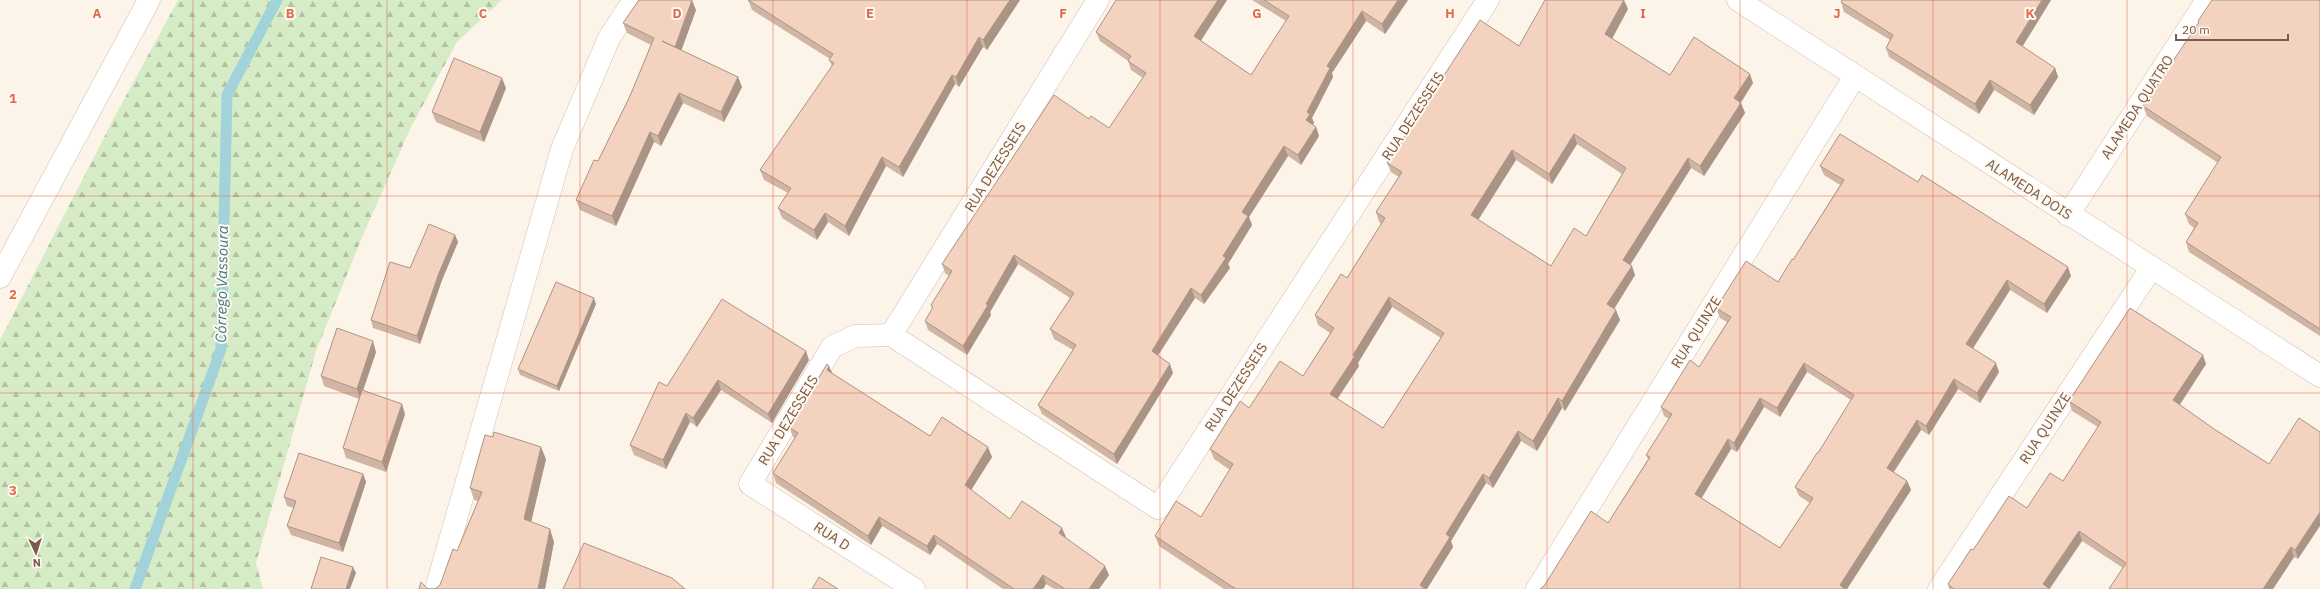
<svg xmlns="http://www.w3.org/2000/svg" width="2320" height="589" font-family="'IBM Plex Sans',sans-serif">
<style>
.forest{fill:url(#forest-firs)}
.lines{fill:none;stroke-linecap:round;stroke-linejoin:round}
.stream{stroke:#a2d3da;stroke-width:11}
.street-casing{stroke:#d0bcad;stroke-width:23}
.secondary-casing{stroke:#d6bead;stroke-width:23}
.street{stroke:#fff;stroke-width:22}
.secondary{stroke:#fff;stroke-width:22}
.wall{fill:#d1b5a4;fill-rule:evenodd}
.shaded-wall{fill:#aa9486}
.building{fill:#f3d3bf;stroke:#aa9486;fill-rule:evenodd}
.grid{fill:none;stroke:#e3694c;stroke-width:1;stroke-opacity:0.55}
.labels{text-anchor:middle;stroke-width:4;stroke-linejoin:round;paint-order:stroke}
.street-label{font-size:14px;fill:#795a4b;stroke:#fff9f0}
.water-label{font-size:15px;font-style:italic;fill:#417b85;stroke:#fff9f0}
.grid-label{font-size:13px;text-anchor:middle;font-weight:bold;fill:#e3694c;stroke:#fff9f0;stroke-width:4;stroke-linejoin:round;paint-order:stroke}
</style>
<defs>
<pattern id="forest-firs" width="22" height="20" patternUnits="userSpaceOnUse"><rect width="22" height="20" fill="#d6ecc6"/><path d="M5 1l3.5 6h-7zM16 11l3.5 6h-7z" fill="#b2c2a3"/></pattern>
</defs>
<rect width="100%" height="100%" fill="#fdf4e9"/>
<!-- forest -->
<polygon class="forest" points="178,0 502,0 457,42 410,129 363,235 316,351 256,563 263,589 0,589 0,340 114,118"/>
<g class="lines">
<!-- stream -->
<polyline class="stream" points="135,589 221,349 227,95 277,0"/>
<defs>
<g id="street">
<polyline points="0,277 149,0"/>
<polyline points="891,335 1098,0"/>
<polyline points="914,589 750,484 832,347 855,336 891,335 1158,508 1488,0"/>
<polyline points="1537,589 1855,76"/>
<polyline points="1939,589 2152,267"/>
</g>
<g id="secondary">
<polyline points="1738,0 2320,376"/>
<polyline points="2068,215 2207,0"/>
<polyline points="436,589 562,149 609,38 634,0"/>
</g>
</defs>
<!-- street casing -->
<use href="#street" class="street-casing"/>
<!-- secondary casing -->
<use href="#secondary" class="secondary-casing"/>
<!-- street -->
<use href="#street" class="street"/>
<!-- secondary -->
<use href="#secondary" class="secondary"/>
</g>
<!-- wall -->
<g class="wall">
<polygon points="748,0 1020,0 987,50 983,47 959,87 955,84 903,177 886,166 849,236 828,222 817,240 782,218 778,208 788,193 764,180 760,170 832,66 829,60 830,59 752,10"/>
<polygon points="1116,0 1227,0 1201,41 1251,75 1286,21 1252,0 1408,0 1385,34 1366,21 1332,73 1333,77 1312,118 1314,123 1313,125 1316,127 1319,136 1301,165 1288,156 1249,217 1252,225 1228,264 1230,268 1204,304 1195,298 1158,355 1173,373 1117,464 1042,414 1038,405 1073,350 1054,339 1050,329 1070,298 1018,264 990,312 991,315 967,355 928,330 925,321 932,309 931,305 949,276 945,273 942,264 1089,119 1109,128 1143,78 1131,70 1128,61 1100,41 1096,32"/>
<polygon points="2051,0 2022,47 2055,68 2058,77 2034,115 1994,90 1979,114 1889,57 1886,48 1890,40 1844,12 1841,2"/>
<polygon points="2320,0 2320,336 2189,252 2186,242 2194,228 2189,224 2185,214 2218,163 2147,116 2143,106 2199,24 2198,21"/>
<path d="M1628,9L1612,39L1670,75L1753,83L1741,103L1745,113L1704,176L1691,168L1630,265L1635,275L1614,309L1620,320L1565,411L1562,408L1537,451L1521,441L1493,488L1486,483L1451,541L1453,547L1427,589H1224L1159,546L1155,536L1201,517L1230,470L1214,459L1210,449L1249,408L1303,376L1330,333L1318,325L1315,315L1347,278L1381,224L1379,222L1376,212L1399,177L1391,172L1387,163L1519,46ZM1577,144L1622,174L1586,236L1551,266L1478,220L1516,160L1552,184ZM1392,307L1441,338L1383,428L1337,399L1359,366L1358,363Z"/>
<polygon points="696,10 681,50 738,77 742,87 724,122 683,103 661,146 654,142 616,226 580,210 576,200 598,161 630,96 651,45 627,33 623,23"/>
<polygon points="506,88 484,142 436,122 432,112"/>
<path d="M1820,166L2071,276L2047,313L2010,290L1973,348L1999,372L1980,403L1958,389L1929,435L1921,430L1894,472L1907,481L1911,490L1847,589H1540L1544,586L1608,523L1648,459L1646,455L1669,419L1664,416L1661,407L1699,367L1727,322L1720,318L1716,308L1778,282L1793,260L1840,185L1824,175ZM1807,372L1851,400L1818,453L1795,487L1799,496L1810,503L1780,548L1702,498L1731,449L1737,452L1764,407L1780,417Z"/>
<polygon points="455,235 458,242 442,280 420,344 373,328 371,320 410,268"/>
<polygon points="596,304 559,391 520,375 518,369"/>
<polygon points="376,352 363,391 405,414 386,472 346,458 343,448 359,399 324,386 321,376"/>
<polygon points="809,360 772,423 721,390 697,427 690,422 666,469 634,455 630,445 667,386"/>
<polygon points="2206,364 2180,405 2214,429 2269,464 2298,559 2294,557 2273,589 2109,589 2123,568 2082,541 2050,589 1949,589 1948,584 1973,550 2027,508 2063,481 2098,427 2072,411 2069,401"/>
<polygon points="829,366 832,374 930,436 992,457 971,490 1010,519 1066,537 1065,538 1109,575 1099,589 1054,589 1046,584 1043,589 1003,589 937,544 930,555 882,526 871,545 776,483 773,473 795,438 793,437 789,427"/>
<polygon points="546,459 531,522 554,542 545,589 428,589 435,589 440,585 457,551 478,501 474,500 470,488"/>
<polygon points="363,474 366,482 343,552 291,535 287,526 294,508 287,506 284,497"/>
</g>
<!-- shaded-wall -->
<g class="shaded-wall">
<polygon points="692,0 696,10 679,57 675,47"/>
<polygon points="1010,0 1020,0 987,50 983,40"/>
<polygon points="1218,0 1227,0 1197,46 1194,36"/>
<polygon points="1398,0 1408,0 1385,34 1382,24"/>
<polygon points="1624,0 1628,9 1609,44 1605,34"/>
<polygon points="2042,0 2051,0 2019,52 2016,42"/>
<polygon points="1362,11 1366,21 1332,73 1333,77 1312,118 1314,123 1309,129 1306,120 1307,112 1327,66"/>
<polygon points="979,37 983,47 959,87 956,77"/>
<polygon points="2055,68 2058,77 2034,115 2030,105"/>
<polygon points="1750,74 1753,83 1737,108 1734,98"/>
<polygon points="952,75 955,84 903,177 899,167"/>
<polygon points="738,77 742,87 724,122 721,112"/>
<polygon points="502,78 506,88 484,142 480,132"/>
<polygon points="1990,80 1994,90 1979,114 1975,104"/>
<polygon points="679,93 683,103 661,146 658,136"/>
<polygon points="1741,103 1745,113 1704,176 1700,166"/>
<polygon points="1316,127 1319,136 1301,165 1298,155"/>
<polygon points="650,132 654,142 616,226 612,216"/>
<polygon points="1574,134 1577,144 1552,184 1549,174"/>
<polygon points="1284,146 1288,156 1249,217 1252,225 1228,264 1230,268 1204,304 1201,295 1223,256 1242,212"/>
<polygon points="1512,150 1516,160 1475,225 1471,215"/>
<polygon points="882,157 886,166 849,236 845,226"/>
<polygon points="1688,158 1691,168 1627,270 1623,260"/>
<polygon points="825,213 828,222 817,240 814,230"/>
<polygon points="455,235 458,242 442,280 420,344 417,336 439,273"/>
<polygon points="1014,255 1018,264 990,312 991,315 967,355 963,346 986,304"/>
<polygon points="1632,266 1635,275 1611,314 1607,304"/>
<polygon points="2068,267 2071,276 2047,313 2044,304"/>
<polygon points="2007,280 2010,290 1970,353 1966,344"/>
<polygon points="1191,288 1195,298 1155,360 1152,351"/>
<polygon points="1389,297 1392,307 1358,363 1359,366 1334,404 1330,394 1353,355"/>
<polygon points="594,298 596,304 559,391 557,386"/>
<polygon points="1616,310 1620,320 1565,411 1562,401"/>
<polygon points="373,341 376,352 360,399 357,389"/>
<polygon points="806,351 809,360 772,423 768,414"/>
<polygon points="2203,355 2206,364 2176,410 2173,400"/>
<polygon points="1804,363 1807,372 1780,417 1777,408"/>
<polygon points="1996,363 1999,372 1980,403 1977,393"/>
<polygon points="1170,364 1173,373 1117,464 1114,454"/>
<polygon points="829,366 833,375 827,370"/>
<polygon points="1954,379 1958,389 1929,435 1926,426"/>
<polygon points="718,380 721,390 697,427 693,418"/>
<polygon points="1558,398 1562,408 1537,451 1533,441"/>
<polygon points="1760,398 1764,407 1737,452 1734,443"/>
<polygon points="402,404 405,414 386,472 382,462"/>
<polygon points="686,413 690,422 666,469 663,460"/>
<polygon points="1917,420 1921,430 1890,477 1887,468"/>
<polygon points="1518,431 1521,441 1493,488 1489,478"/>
<polygon points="1728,439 1731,449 1698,503 1695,494"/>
<polygon points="541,447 546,459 529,531 524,519"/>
<polygon points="988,447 992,457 968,495 965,485"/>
<polygon points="363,474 366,482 343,552 339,543"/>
<polygon points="1483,474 1486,483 1451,541 1453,547 1427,589 1421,589 1420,585 1446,534"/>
<polygon points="1907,481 1911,490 1847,589 1841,589 1840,585"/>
<polygon points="2320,512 2320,526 2298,559 2295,550"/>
<polygon points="879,517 882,526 871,545 868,536"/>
<polygon points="1062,528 1066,537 1062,543 1059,533"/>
<polygon points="550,529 554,542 545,589 538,589"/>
<polygon points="2079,531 2082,541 2049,589 2043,584"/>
<polygon points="934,535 937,544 930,555 927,546"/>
<polygon points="2291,547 2294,557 2273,589 2263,589"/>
<polygon points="1105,566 1109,575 1099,589 1089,589"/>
<polygon points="353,567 356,573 350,589 346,589"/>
<polygon points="1043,575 1046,584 1043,589 1033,589"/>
</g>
<!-- building -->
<g class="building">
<polygon points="639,0 692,0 675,47 662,41 738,77 721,112 679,93 658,136 650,132 612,216 576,200 594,160 598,161 630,96 654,38 623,23"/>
<polygon points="748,0 1010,0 983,40 979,37 956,77 952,75 899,167 882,157 845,226 825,213 814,230 778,208 791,188 760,170 834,63 829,60 833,54"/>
<polygon points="1116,0 1218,0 1194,36 1251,75 1289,16 1264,0 1398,0 1382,24 1362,11 1327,66 1330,68 1307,112 1310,114 1306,120 1316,127 1298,155 1284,146 1242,212 1248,216 1223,256 1226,258 1201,295 1191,288 1152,351 1170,364 1114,454 1038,405 1076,345 1050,329 1074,293 1014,255 986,304 988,305 963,346 925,321 933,307 931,305 952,271 942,264 1054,95 1089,119 1091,116 1109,128 1146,73 1128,61 1131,56 1096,32"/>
<path d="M1545,0H1624L1605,34L1670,75L1694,37L1750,74L1734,98L1741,103L1700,166L1688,158L1623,260L1632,266L1607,304L1616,310L1562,401L1558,398L1533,441L1518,431L1489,478L1483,474L1446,534L1450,537L1420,585L1425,589H1236L1155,536L1176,501L1201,517L1233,464L1210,449L1240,401L1249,408L1280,361L1303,376L1334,328L1315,315L1341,274L1347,278L1385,218L1376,212L1402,172L1387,163L1480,20L1519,46ZM1574,134L1626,168L1586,236L1574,228L1551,266L1471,215L1512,150L1549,174ZM1389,297L1444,333L1383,428L1330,394L1355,356L1353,355Z"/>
<polygon points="1842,0 2042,0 2016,42 2055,68 2030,105 1990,80 1975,104 1886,48 1893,35 1841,2"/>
<polygon points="2212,0 2320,0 2320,329 2186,242 2198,223 2185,214 2221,157 2143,106 2199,22 2198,21"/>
<polygon points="454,58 502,78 480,132 432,112"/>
<path d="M1840,134L1918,182L1922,175L2068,267L2044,304L2007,280L1966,344L1996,363L1977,393L1954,379L1926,426L1917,420L1887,468L1907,481L1840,585L1845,589H1540L1544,586L1591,511L1608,523L1650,457L1646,455L1672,414L1661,407L1690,360L1699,367L1731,317L1716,308L1746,261L1778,282L1792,259L1793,260L1844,180L1820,166ZM1804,363L1854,395L1818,453H1817L1795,487L1813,498L1780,548L1695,494L1728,439L1734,443L1760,398L1777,408Z"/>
<polygon points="429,224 455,235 439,273 417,336 371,320 390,262 410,268"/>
<polygon points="556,282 594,298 557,386 518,369"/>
<polygon points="722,299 806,351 768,414 718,380 693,418 686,413 663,460 630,445 659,382 667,386"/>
<polygon points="2130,308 2203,355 2173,400 2214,429 2269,464 2299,418 2320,432 2320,512 2295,550 2291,547 2263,589 2109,589 2126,563 2079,531 2043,584 2050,589 1954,589 1948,584 1971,549 1973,550 2009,496 2027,508 2050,473 2063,481 2101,422 2069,401"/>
<polygon points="337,328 373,341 357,389 321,376"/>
<polygon points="827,364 829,366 827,370 930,436 942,417 988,447 965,485 1010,519 1022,501 1062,528 1059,533 1105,566 1089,589 1065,589 1043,575 1033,589 1014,589 934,535 927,546 879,517 868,536 773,473 798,433 789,427"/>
<polygon points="362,390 402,404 382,462 343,448"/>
<polygon points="494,432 541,447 524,519 550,529 538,589 419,589 421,582 428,589 435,589 440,585 453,549 457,551 482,492 470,488 485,435 493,437"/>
<polygon points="299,453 363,474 339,543 287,526 296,501 284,497"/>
<polygon points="584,543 672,578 685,589 563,589"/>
<polygon points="321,557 353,567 346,589 311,589"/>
<polygon points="819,577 838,589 812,589"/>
</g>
<!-- grid -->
<path class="grid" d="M193,0V589M387,0V589M580,0V589M773,0V589M967,0V589M1160,0V589M1353,0V589M1547,0V589M1740,0V589M1933,0V589M2127,0V589M0,196H2320M0,393H2320"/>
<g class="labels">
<!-- street labels -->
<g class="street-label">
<text transform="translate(2137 107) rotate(-57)" y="5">ALAMEDA QUATRO</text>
<text transform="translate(1413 116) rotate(-57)" y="5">RUA DEZESSEIS</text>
<text transform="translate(995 167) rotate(-58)" y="5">RUA DEZESSEIS</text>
<text transform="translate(2029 189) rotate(33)" y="5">ALAMEDA DOIS</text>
<text transform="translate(1696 332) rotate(-58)" y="5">RUA QUINZE</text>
<text transform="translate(1236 387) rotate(-57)" y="5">RUA DEZESSEIS</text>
<text transform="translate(788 420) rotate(-59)" y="5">RUA DEZESSEIS</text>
<text transform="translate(2045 428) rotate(-57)" y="5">RUA QUINZE</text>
<text transform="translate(832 536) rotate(33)" y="5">RUA D</text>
</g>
<!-- water labels -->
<g class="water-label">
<text transform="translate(222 284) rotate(-89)" y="5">Córrego Vassoura</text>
</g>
</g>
<g class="grid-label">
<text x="97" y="18">A</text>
<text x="290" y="18">B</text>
<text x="483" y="18">C</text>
<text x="677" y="18">D</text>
<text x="870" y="18">E</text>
<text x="1063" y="18">F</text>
<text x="1257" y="18">G</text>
<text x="1450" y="18">H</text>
<text x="1643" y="18">I</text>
<text x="1837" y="18">J</text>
<text x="2030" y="18">K</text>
<text x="13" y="103">1</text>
<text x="13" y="299">2</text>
<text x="13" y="495">3</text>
</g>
<!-- north arrow -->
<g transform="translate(36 553) rotate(176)" stroke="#fff9f0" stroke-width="3" paint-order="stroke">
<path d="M0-3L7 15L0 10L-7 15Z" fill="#795a4b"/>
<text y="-6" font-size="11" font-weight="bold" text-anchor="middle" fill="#795a4b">N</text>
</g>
<!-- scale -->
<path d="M2176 34v6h112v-6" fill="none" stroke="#795a4b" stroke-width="2"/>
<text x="2182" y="34" font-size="12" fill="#795a4b" stroke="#fff9f0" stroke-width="3" paint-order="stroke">20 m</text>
</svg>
